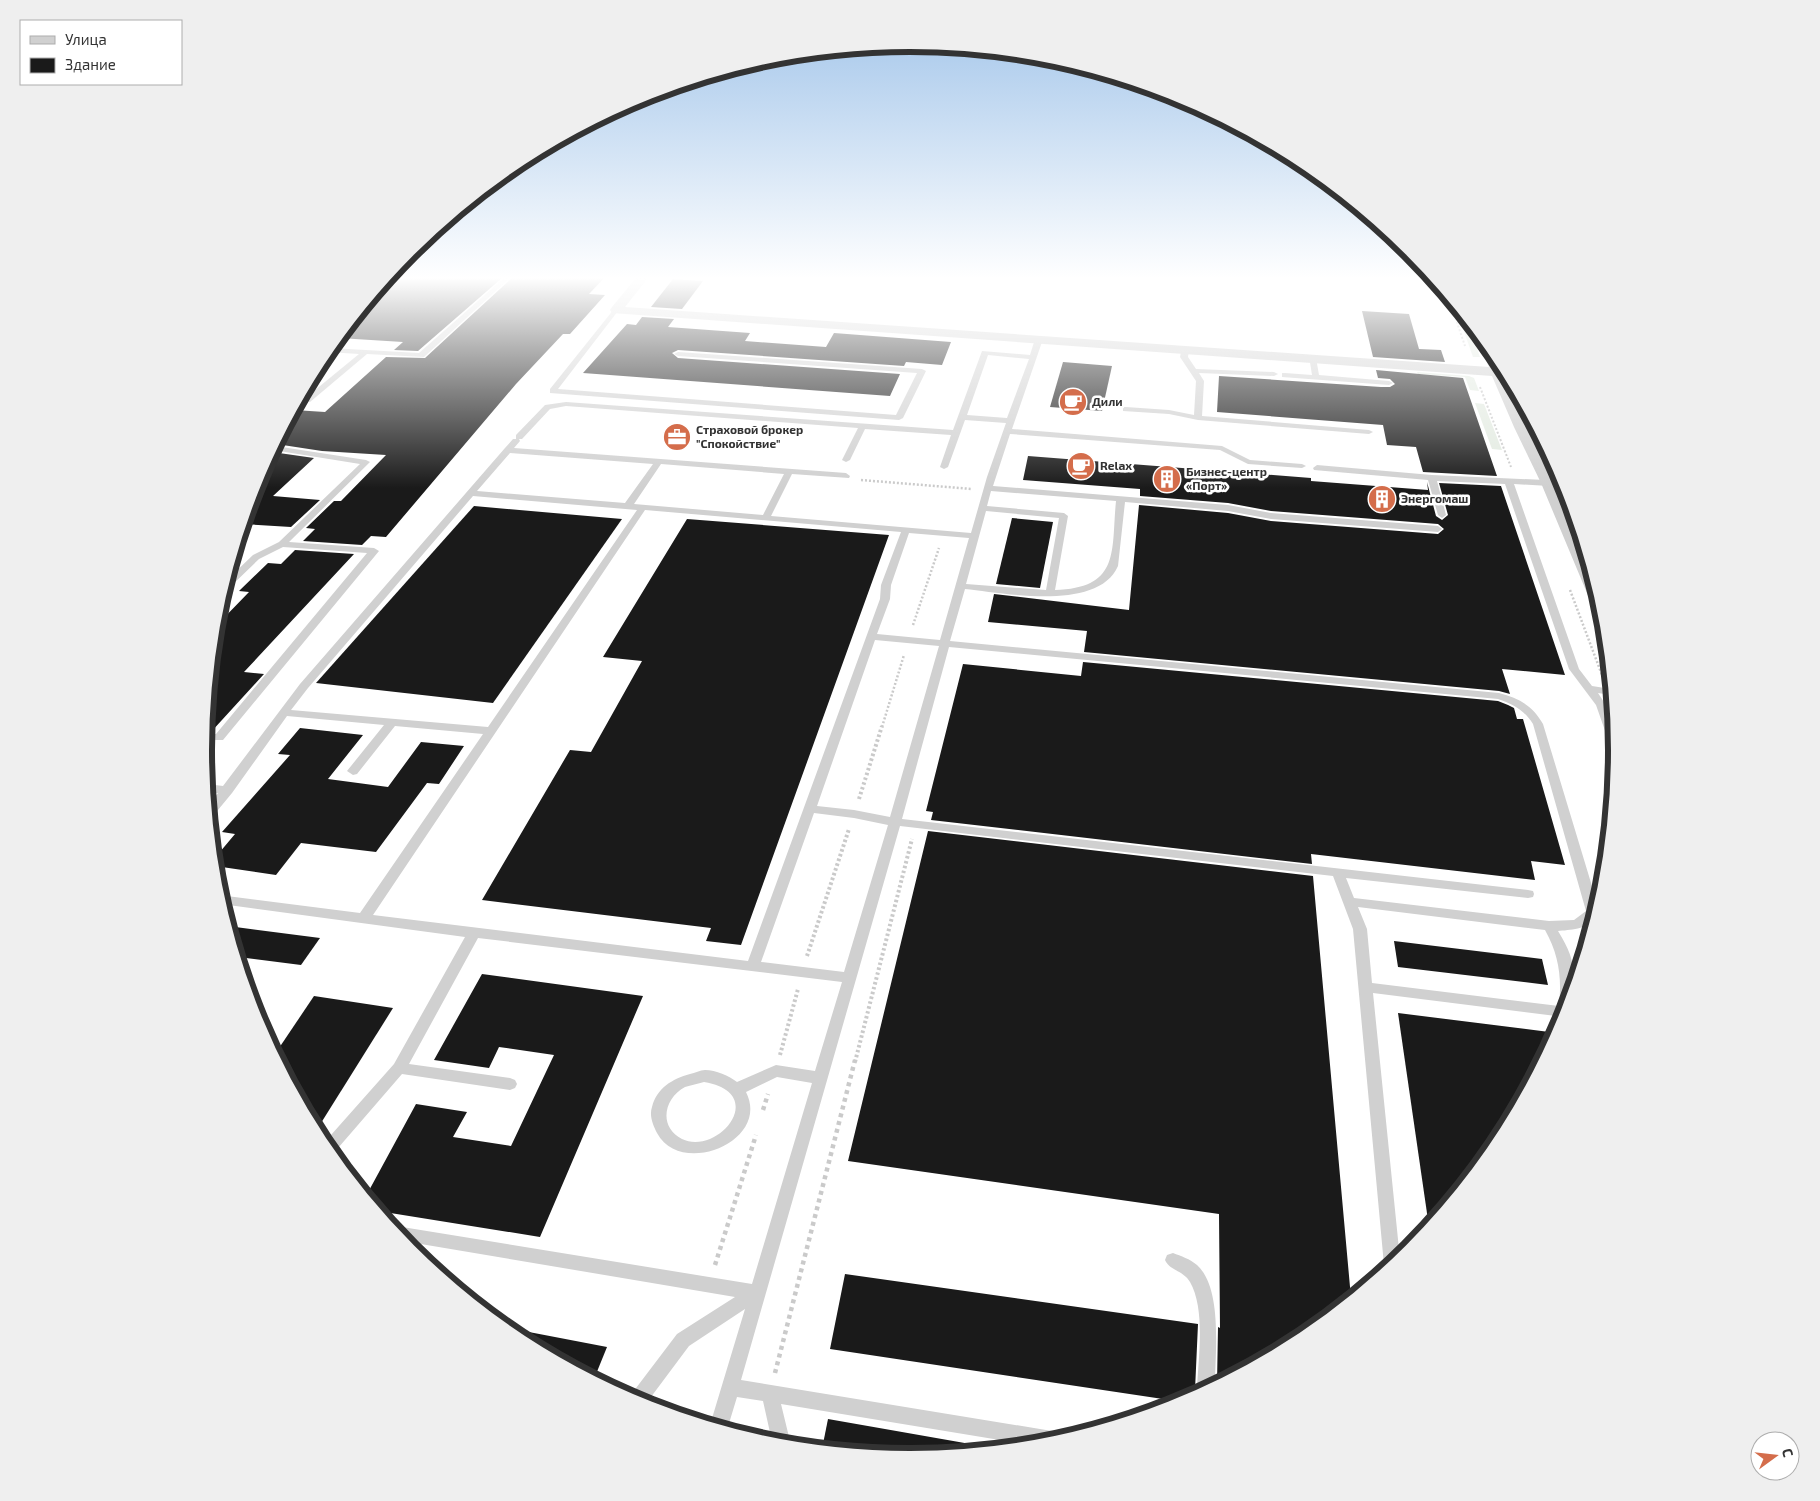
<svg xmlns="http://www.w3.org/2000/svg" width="1820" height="1501" font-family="'Exo 2',sans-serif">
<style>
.green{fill:#e2eae0}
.building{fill:#1a1a1a}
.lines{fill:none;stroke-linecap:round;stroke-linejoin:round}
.path-far3{stroke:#cacaca;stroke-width:2;stroke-dasharray:2 2;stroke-linecap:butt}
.path-far2{stroke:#cacaca;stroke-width:2.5;stroke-dasharray:2 2;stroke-linecap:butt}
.path-far1{stroke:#cacaca;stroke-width:4;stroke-dasharray:2.5 2.5;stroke-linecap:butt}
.path{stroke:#cacaca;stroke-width:4.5;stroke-dasharray:4 4;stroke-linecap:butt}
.lane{fill:#d0d0d0;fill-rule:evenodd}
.street{fill:#d0d0d0;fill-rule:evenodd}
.labels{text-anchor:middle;stroke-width:5;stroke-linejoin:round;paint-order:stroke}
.far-poi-label{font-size:12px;font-weight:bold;fill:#333;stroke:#fff;text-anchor:start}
.rim{fill:none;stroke:#333;stroke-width:6}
</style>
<rect width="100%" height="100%" fill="#fff"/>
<!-- green -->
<g class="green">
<polygon points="1455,306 1467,320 1480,357 1473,357"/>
<polygon points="1417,372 1469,376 1474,378 1479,391 1470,390 1465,377 1418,374"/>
<polygon points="1475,403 1484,404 1502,450 1492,449"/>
</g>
<!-- building -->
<g class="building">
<polygon points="388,278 502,278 418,351 394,350 403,342 339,338"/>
<polygon points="512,278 604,278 589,294 605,295 570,334 563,334 516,384 386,537 371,536 362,545 303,541 315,529 306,528 334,501 341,501 386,455 322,451 276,444 294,410 325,412 386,357 425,358"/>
<polygon points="673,279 703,281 682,309 651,307"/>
<polygon points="1362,311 1409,314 1419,349 1441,350 1445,362 1373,357"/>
<polygon points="642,317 674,319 668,327 750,333 745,341 826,347 834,333 951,342 942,365 906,362 904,366 678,350 672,353 678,358 900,374 890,396 583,373 627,324 636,325"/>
<polygon points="1063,362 1112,366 1102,411 1050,407"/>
<polygon points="1376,370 1463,378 1497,476 1423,472 1416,447 1387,445 1383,425 1217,412 1219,376 1381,387 1390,387 1395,384 1390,379 1378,378"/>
<polygon points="272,452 314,458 273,496 320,500 291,527 244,524 257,480"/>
<polygon points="1028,456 1311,478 1311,481 1428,490 1427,482 1436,516 1442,520 1448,515 1439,483 1501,486 1565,675 1502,669 1510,694 1499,691 1084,652 1087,631 988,622 994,594 1129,610 1139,505 1228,513 1271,521 1438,534 1444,529 1438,524 1271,511 1228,503 1140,496 1140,489 1023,480"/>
<polygon points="474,506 622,519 493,703 316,683"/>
<polygon points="1012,518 1053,522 1040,588 996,584"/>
<polygon points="687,519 889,535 741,945 706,941 711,928 482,900 570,750 591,752 642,661 603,657"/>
<polygon points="295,550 354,554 244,672 264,674 211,732 205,732 216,626 249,592 239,591 268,563 281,564"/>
<polygon points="1083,662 1498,701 1508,705 1514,708 1517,719 1523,719 1565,865 1531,861 1535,880 1311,854 1312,864 931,820 933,812 926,811 963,664 1081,676"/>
<polygon points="300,728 363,735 328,779 388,787 421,742 464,746 439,784 427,783 376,852 301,843 276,875 215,866 214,859 235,834 222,832 290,755 278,754"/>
<polygon points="928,831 1313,876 1351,1298 1302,1338 1217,1384 1218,1327 1220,1328 1219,1214 848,1161"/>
<polygon points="228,926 320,938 301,965 238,957"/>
<polygon points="1394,941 1542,959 1548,985 1398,967"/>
<polygon points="482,974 643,996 540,1237 378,1211 366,1196 416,1104 467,1112 453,1137 511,1146 554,1055 499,1047 489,1068 434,1060"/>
<polygon points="314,996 393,1008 316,1131 275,1054"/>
<polygon points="1398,1013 1557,1033 1497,1143 1429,1227"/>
<polygon points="845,1274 1198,1324 1195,1390 1197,1394 1183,1402 830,1349"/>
<polygon points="508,1328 607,1347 594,1379 517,1338"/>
<polygon points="828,1419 976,1445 976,1451 910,1457 822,1449"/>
</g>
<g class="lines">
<!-- path-far3 -->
<g class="path-far3">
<polyline points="1449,299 1465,346"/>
<polyline points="1480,387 1511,467"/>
</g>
<!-- path-far2 -->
<g class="path-far2">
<polyline points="861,480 972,489"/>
<polyline points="1570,590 1602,675"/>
<polyline points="913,625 939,548"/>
<polyline points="882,727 904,655"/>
</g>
<!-- path-far1 -->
<g class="path-far1">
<polyline points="859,799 882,726"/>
<polyline points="807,956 849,829"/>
<polyline points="780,1055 798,989"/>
<polyline points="855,1062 912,839"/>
</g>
<!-- path -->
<g class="path">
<polyline points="763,1110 768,1094"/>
<polyline points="715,1265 756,1135"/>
<polyline points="775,1373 855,1060"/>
</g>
<!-- lane -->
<g class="lane">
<polygon points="504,278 510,278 424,357 367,354 310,402 303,400 359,354 327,352 330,348 419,353"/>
<polygon points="616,308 618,309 618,311 558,389 896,415 917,373 678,356 674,354 678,352 922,369 926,371 903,418 899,420 550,393 550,389 614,309"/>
<path d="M1039,337L1043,339L1012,429L1222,446L1250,460L1302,464L1306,466L1302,468L1248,464L1220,450L1010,434L993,486L1228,505L1271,513L1438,526L1442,529L1438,532L1271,519L1228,511L1125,502L1118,566C1098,612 1004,593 965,589L950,641L1499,693C1519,698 1533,706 1543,724L1598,906C1597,910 1596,915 1594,919C1588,929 1569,930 1558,931C1580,966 1575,980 1564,1017L1373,993L1400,1259L1386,1270L1384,1265L1353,929L1333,876L900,826L741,1380L1058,1432L1064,1435L1066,1438L1048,1444L1030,1445L781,1404L789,1437L787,1445L769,1443L771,1437L763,1401L737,1397L727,1430L710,1425L745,1309L689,1346L645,1405L629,1398L630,1396L677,1334L735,1297L403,1241L392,1227L396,1226L752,1284L812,1083L777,1077L746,1092C771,1141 681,1178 657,1133C653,1125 649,1116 652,1107C657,1088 672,1079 690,1074C695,1073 700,1070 705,1070C716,1070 729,1076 737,1082L776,1065L815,1071L842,982L478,938L409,1064L510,1078L515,1080L517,1084L515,1088L510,1090L402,1074L332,1155L323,1144L394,1064L465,937L221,904L219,895L360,913L483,734L395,726L357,774L353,775L347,771L384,725L287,716L232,793L213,816L210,817L209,805L218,793L207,792V784L223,786L300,684L505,448L513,439H516V435L545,405L566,402L953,430L982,351L1030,355L1035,339ZM988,355L1029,359L1007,418L967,415ZM566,406L858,428L842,460L846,462L850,460L865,429L951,435L940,467L944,469L948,467L965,420L1006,423L987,477L971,533L771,516L792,474L849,478L850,476L846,473L514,448L520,441L519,439H522L550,409ZM510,453L653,464L625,503L477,491ZM661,464L784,474L763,515L634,504ZM991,491L1116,501C1111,551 1121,588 1055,590L1068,516L1064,513L987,506ZM473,496L637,510L488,727L291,710L308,688ZM645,510L901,532L881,585L880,599L748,961L373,915ZM986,511L1059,518L1046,590L966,584ZM909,533L969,538L940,640L877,634L890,599L891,585ZM875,640L939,646L890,817L854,810L817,806ZM949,647L1498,699C1513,704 1524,710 1533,724L1586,911L1574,920L1549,921L1354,898L1346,878L1528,898L1533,897L1534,894L1533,891L1528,890L902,819ZM814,813L854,818L888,825L844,972L761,962ZM1358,907L1545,930C1559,955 1562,978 1559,1006L1372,983L1367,929ZM704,1082C770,1093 718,1156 682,1139C658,1127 664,1098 685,1087C691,1085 698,1084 704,1082Z"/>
<polygon points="1182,347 1189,349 1188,357 1196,369 1274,372 1278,374 1274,376 1199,373 1204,381 1202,416 1369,430 1373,432 1369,434 1198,420 1169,414 1123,411 1123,407 1126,407 1169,410 1194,415 1196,381 1180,357"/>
<polygon points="1309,356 1316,358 1319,375 1389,381 1393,383 1389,385 1282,377 1282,373 1285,373 1312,375"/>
<polygon points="275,446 366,460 370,462 289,542 374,548 379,551 223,740 205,740 205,734 216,734 367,553 283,547 259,559 228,589 224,590 227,580 253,555 279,542 360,464 273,450"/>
<polygon points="1535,459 1552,459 1554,464 1535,463"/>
<path d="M1317,465L1432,475L1545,480V477H1561L1564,482H1552V485L1549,486L1514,484L1579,669L1592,686L1611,689V695L1598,693C1611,711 1614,727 1617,748L1610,745L1596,705L1569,669L1505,484L1437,481L1446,515L1442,518L1438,515L1428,480L1314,470L1313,468Z"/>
<path d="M1173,1253C1181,1256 1190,1259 1197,1265C1223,1289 1215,1353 1215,1385L1199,1394L1197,1390C1198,1359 1206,1310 1190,1282C1184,1271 1169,1270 1165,1260L1167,1255Z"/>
</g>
<!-- street -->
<polygon class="street" points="636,278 648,278 625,307 1489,367 1478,342 1482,339 1502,366 1528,427 1557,483 1579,535 1602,610 1594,609 1592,605 1541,483 1514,427 1492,376 612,313 610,310 612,307"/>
</g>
<!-- sky -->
<linearGradient id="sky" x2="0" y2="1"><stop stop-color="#9fc3e9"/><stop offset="0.57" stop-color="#fff"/><stop offset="1" stop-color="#fff" stop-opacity="0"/></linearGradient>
<rect width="1820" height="488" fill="url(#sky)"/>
<!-- icons -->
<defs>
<symbol id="cafe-disc" viewBox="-11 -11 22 22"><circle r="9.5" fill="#d46d4b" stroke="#fff"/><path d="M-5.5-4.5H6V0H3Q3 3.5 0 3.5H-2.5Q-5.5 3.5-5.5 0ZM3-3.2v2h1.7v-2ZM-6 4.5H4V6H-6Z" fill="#fff"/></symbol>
<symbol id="office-disc" viewBox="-11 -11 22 22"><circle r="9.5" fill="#d46d4b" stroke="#fff"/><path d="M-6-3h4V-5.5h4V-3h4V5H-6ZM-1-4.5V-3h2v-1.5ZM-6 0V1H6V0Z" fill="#fff"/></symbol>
<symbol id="building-disc" viewBox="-11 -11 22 22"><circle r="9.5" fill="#d46d4b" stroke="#fff"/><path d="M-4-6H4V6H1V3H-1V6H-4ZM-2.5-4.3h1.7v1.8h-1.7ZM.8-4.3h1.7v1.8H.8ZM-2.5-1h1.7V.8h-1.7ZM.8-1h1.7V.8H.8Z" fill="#fff"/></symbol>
</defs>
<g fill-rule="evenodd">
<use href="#cafe-disc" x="1057" y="386" width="32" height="32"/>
<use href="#office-disc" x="661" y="421" width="32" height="32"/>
<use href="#cafe-disc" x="1065" y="450" width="32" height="32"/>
<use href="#building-disc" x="1151" y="463" width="32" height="32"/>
<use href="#building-disc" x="1366" y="483" width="32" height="32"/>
</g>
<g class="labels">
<!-- far-poi labels -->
<g class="far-poi-label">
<text x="1092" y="406">Дили</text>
<text x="696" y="434">Страховой брокер<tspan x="696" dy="14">"Спокойствие"</tspan></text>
<text x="1100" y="470">Relax</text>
<text x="1186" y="476">Бизнес-центр<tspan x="1186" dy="14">«Порт»</tspan></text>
<text x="1401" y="503">Энергомаш</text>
</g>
</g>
<!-- crop -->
<path d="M0 0H1820V1501H0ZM212 750a698 698 0 1 1 1396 0a698 698 0 1 1-1396 0Z" fill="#efefef" fill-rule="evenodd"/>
<path class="rim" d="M212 750a698 698 0 1 1 1396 0a698 698 0 1 1-1396 0Z"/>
<!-- legend -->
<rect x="20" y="20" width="162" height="65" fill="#ffffff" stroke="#adadad"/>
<rect x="30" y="36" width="25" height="8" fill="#d0d0d0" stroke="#adadad"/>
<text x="65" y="45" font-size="15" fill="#333333">Улица</text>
<rect x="30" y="58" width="25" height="15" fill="#1a1a1a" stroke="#adadad"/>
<text x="65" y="70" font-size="15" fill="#333333">Здание</text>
<!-- north arrow -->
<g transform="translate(1775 1456) rotate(75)"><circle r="24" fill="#ffffff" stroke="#adadad"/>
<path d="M0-4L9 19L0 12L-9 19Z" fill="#d46d4b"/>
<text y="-8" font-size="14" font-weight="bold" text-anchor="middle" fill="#333333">С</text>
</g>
</svg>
